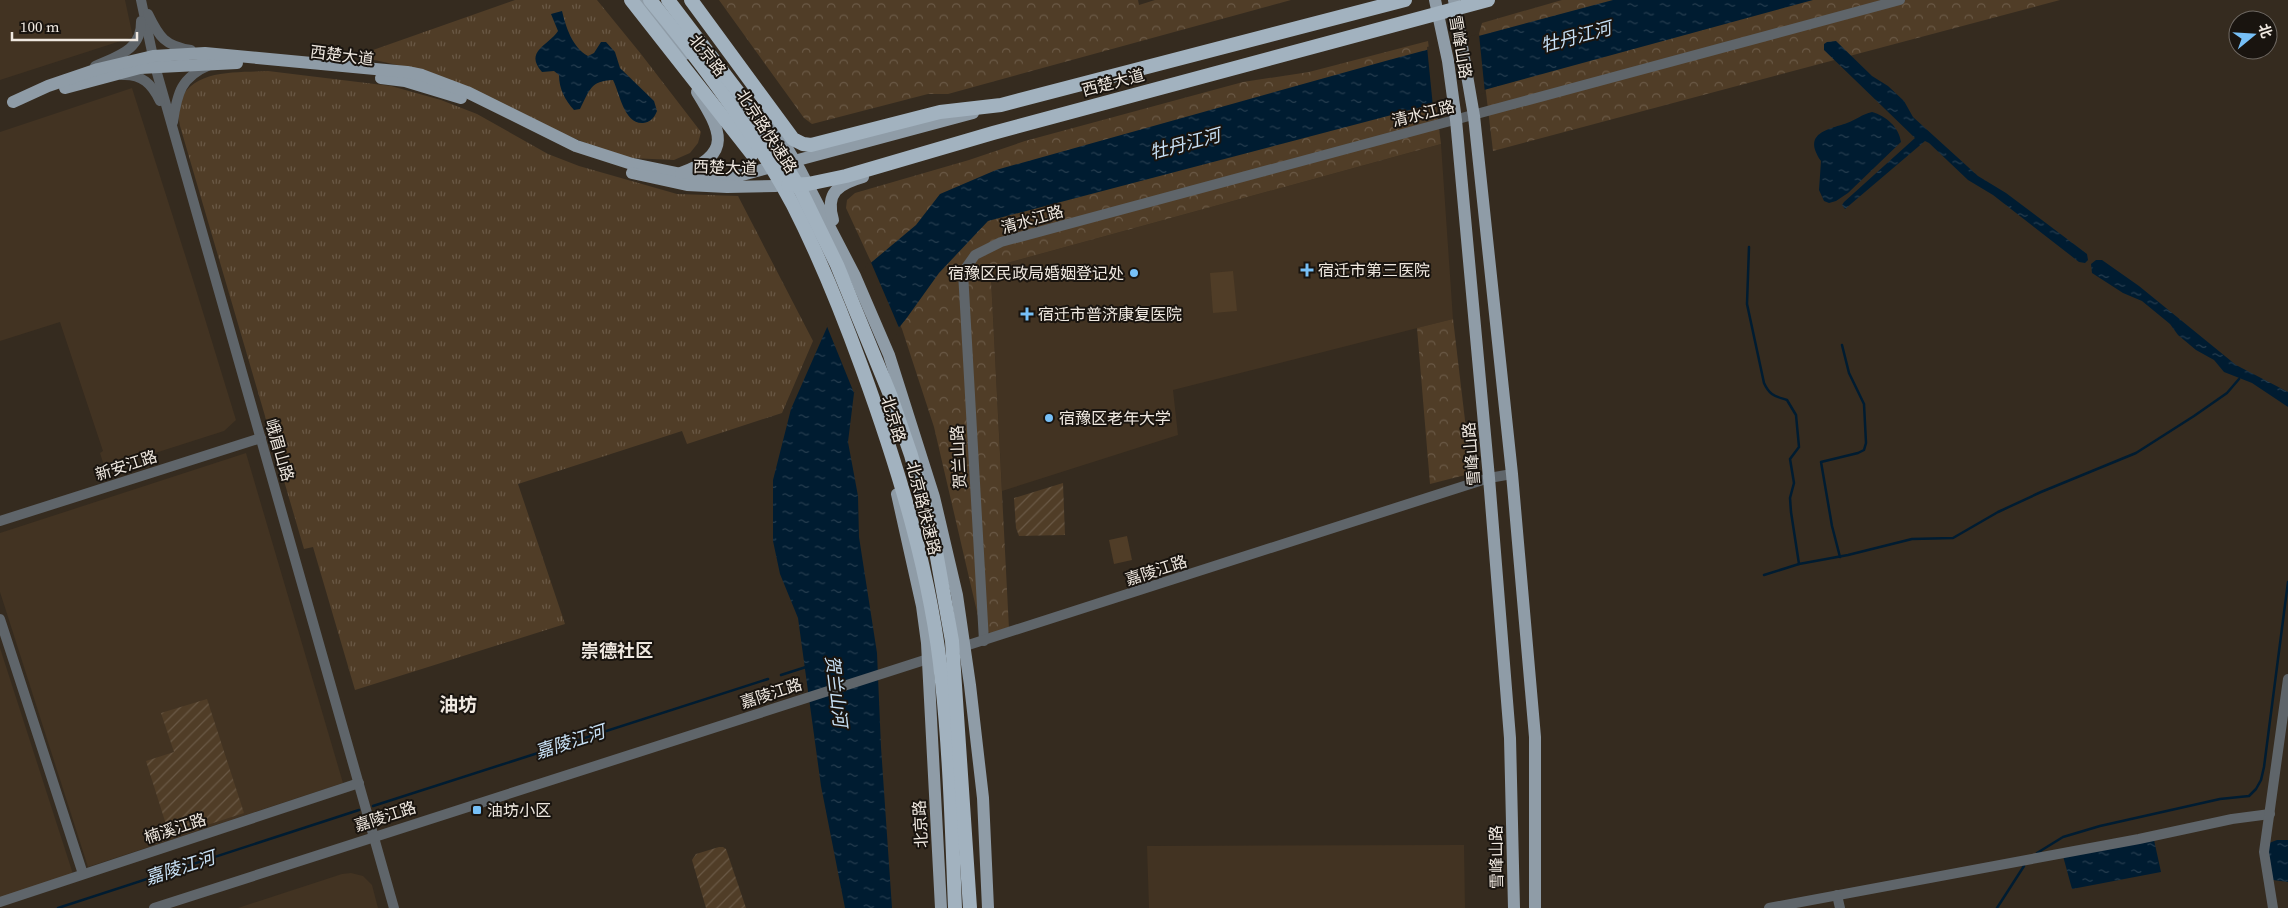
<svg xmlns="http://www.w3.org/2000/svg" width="2288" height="908" font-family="'Source Serif 4','Noto Sans SC',serif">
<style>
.built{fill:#423322}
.grass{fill:url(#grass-tufts)}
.forest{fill:url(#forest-crowns)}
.garden{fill:url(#garden-furrows)}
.pitch{fill:#503d27}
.water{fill:url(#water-ripples)}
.pier{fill:#352b1f}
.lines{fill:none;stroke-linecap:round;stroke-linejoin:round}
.stream{stroke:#001c31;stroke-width:2.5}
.minor{stroke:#5f656a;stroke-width:10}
.major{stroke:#8f9ca7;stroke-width:12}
.highway{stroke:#a2b2bf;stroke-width:14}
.poi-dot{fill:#77c0f7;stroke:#19140f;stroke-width:2}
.labels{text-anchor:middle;stroke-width:4;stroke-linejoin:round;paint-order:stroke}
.street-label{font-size:16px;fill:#efe8e0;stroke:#19140f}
.poi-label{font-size:16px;fill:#efe8e0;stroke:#19140f;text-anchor:start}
.water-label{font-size:18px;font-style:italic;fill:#c8e1f6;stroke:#19140f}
.neighbourhood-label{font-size:18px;font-weight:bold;fill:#efe8e0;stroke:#19140f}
.quarter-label{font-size:19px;font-weight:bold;fill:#efe8e0;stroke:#19140f}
</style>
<defs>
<pattern id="grass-tufts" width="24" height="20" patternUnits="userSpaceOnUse" patternTransform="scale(1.25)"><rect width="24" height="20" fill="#503d27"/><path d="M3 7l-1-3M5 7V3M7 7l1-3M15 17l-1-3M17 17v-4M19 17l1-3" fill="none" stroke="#6a5946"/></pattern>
<pattern id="forest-crowns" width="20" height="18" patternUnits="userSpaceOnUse" patternTransform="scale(1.25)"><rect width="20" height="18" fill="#503d27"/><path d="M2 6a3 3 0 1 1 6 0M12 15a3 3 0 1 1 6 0" fill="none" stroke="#6a5946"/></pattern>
<pattern id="garden-furrows" width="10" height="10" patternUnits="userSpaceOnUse" patternTransform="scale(1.25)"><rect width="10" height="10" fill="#503d27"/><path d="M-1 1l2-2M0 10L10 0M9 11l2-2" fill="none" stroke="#6a5946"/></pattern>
<pattern id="water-ripples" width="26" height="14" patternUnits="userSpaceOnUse" patternTransform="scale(1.25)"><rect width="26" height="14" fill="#001c31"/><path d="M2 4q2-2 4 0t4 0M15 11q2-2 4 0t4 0" fill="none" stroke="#263d4f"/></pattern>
</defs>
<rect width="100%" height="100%" fill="#352b1f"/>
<!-- built -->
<g class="built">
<polygon points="0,0 125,0 133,37 0,80"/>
<polygon points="132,88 194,283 236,420 224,431 105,469 100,453 103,451 60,322 0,341 0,132"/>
<polygon points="1441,144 1453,319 1173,390 1178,435 1002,491 991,279 994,271 1007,263"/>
<polygon points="246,453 343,783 88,867 0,592 0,533"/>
<polygon points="0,648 73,874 0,898"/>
<polygon points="1464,845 1465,908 1149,908 1147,846"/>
<polygon points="351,873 363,876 372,885 378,908 238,908 342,874"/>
</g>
<!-- grass -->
<g class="grass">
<polygon points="515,0 597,0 641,54 701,132 698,143 690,153 674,160 630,158 612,154 402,66 356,56"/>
<path d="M268,71L391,86L441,100L477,114L548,154L579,166L677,194L738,196L813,341L782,413L687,444L682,431L518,484L565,624L355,690L313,547L304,549L180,126C179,120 177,111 179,106C188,68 237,73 268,71Z"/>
</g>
<!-- forest -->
<g class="forest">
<polygon points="719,0 1138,0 1139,5 1155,0 1291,0 948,94 928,94 812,124 804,118"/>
<polygon points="1562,0 2060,0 1493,151 1479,34 1482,23"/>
<polygon points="1428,41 1441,144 1007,263 994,271 991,279 1009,629 992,634 981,629 934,427 902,329 846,208 847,200 855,193 969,160 1025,141 1243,82 1309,72"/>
<polygon points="1453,319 1471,471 1469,474 1430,484 1417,328"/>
</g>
<!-- garden -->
<g class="garden">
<polygon points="1063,483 1065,535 1019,536 1016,528 1014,498"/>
<polygon points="207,699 244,813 170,837 146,761 174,752 161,713"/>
<polygon points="719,847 723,847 726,849 746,908 706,908 692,860 696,854"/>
</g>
<!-- pitch -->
<g class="pitch">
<polygon points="1233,271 1237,311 1213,313 1210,273"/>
<polygon points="1127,536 1132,560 1114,564 1109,540"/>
</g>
<!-- water -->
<g class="water">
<polygon points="1613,0 1813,0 1422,107 988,221 939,273 906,319 871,362 854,393 848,442 858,496 859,537 877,653 881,747 892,908 845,908 821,786 798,618 780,574 773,541 773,480 791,409 828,325 867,266 916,225 940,194 996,170 1389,60"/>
<path d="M562,11C566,27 572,47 588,56L594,53L601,42H606L615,52L620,68L654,101L657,111C654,118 651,122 643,123C624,124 620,94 613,80C590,81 590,90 580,109L574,110C565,100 559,89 559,75L554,71L542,72C524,51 548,46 558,31L551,14Z"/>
<polygon points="1836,41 1872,76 1888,86 1904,101 1913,117 1978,176 2006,193 2087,254 2088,260 2085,263 2079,262 1993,195 1968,180 1929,143 1925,141 1845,209 1842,205 1844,202 1915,138 1824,50 1824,44 1827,42"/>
<path d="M1872,112C1886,116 1899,127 1901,142L1848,193L1836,201L1829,203L1824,201L1819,190L1821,161C1802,133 1827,130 1847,123C1856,120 1862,114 1872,112Z"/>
<polygon points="2096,260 2102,260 2139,286 2236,365 2288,392 2288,407 2252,383 2224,372 2214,360 2196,350 2178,335 2170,324 2142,301 2123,293 2092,273 2091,264"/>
<polygon points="2154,840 2161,872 2072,889 2063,856"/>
<polygon points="2277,840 2288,840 2288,882 2273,880 2268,850 2269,843"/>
</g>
<!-- pier -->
<g class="pier">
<polygon points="1479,34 1485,93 1433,107 1427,47"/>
<polygon points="870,260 900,330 873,364 854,393 826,324"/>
</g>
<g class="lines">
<!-- stream -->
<g class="stream">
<path d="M1749,247L1747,304L1764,383C1770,396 1775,396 1787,400L1796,415L1799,447L1790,459L1794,483L1790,498L1791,512L1799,564"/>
<polyline points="1840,557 1832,526 1821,462 1858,453 1864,450 1866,443 1864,404 1849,373 1842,345"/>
<polyline points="1764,575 1799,564 1848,555 1912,539 1953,538 1998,512 2041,492 2136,453 2194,416 2227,393 2239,379"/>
<polyline points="781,675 806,667"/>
<polyline points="373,806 768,679"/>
<polyline points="2037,853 2063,837 2100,826 2220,799 2249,796 2256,789 2261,780 2264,767 2288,582"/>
<polyline points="58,908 359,810"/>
<polyline points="1997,908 2024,866"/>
</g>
<!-- minor -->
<g class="minor">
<polyline points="141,0 155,66 394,908"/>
<path d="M148,14C159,37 165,46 191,50"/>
<path d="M95,66C117,56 142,50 141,21"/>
<path d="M122,75C142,74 152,84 160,101"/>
<path d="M173,122C177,93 181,77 210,65"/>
<polyline points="0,521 261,438"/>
<polyline points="0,619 83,874"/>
<polyline points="984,641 963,272 975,255 1001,242 1900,0"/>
<polyline points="959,648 1489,478 1512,474"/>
<polyline points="1837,895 1840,908"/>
<polyline points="0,902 359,783"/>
<polyline points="154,908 934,657"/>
<polyline points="1769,908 2139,839 2232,819 2270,814"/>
<polyline points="2273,908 2264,852 2288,679"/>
</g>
<!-- major -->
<g class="major">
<polyline points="640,0 685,54"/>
<polyline points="1435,0 1448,61 1456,120 1489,478 1510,738 1514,908"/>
<polyline points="1454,0 1474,116 1512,474 1535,737 1535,908"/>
<polyline points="381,78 405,81 461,98"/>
<polyline points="65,88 140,68 237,63"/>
<polyline points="13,102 48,86 98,69 153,56 205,53 407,72 422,75 467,92 576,146 632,164 695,177 720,178 742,175 973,113"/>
<polyline points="767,114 800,170 855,276 889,355 934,497 957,595 970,685 983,798 988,908"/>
<polyline points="632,173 687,185 727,187 776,186"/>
<path d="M681,173C734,154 721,131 697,92"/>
<path d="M833,220C825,193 838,184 863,177"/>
<polyline points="897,494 922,606 927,643 941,908"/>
</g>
<!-- highway -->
<g class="highway">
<polyline points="631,0 752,154"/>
<path d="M650,0C702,63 755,133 793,205C820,258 842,313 862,368C898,467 932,577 942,682C950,757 952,833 955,908"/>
<polyline points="668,0 751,109 801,191 837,265 891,397 911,455 933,535 952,641 970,908"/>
<polyline points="691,0 793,139 803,144 811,145 940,112 1001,105 1405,0"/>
<polyline points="788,185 808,184 846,176 993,133 1488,0"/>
</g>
</g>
<!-- markers -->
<g class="poi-dot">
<path d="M1304.5 262.5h5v5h5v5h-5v5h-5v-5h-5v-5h5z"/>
<circle cx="1134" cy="273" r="5"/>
<path d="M1024.5 306.5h5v5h5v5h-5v5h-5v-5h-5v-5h5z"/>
<circle cx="1049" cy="418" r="5"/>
<rect x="472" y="805" width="10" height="10" rx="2.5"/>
</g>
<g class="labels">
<!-- street labels -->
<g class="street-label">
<text transform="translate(1461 47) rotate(80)" y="6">雪峰山路</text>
<text transform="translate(342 55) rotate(7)" y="6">西楚大道</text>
<text transform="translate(708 55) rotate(51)" y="6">北京路</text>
<text transform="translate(1113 82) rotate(-15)" y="6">西楚大道</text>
<text transform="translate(1423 113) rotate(-14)" y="6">清水江路</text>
<text transform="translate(767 131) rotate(57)" y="6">北京路快速路</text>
<text transform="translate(725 167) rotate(2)" y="6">西楚大道</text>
<text transform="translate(1032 219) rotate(-16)" y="6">清水江路</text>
<text transform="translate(894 419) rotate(73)" y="6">北京路</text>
<text transform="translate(280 450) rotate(74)" y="6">峨眉山路</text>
<text transform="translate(1471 454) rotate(-95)" y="6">雪峰山路</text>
<text transform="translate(958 457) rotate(-93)" y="6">贺兰山路</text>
<text transform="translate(126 465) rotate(-18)" y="6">新安江路</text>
<text transform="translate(924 508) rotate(76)" y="6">北京路快速路</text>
<text transform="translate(1156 570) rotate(-18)" y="6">嘉陵江路</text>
<text transform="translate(771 693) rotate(-18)" y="6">嘉陵江路</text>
<text transform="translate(385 816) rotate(-18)" y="6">嘉陵江路</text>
<text transform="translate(920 824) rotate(-93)" y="6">北京路</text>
<text transform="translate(175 828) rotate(-18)" y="6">楠溪江路</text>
<text transform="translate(1496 857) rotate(-91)" y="6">雪峰山路</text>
</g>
<!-- poi labels -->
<g class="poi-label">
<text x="1318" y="276">宿迁市第三医院</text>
<text x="1124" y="279" text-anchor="end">宿豫区民政局婚姻登记处</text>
<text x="1038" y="320">宿迁市普济康复医院</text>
<text x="1059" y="424">宿豫区老年大学</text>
<text x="487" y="816">油坊小区</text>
</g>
<!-- water labels -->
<g class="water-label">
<text transform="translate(1576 37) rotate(-15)" y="6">牡丹江河</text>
<text transform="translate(1185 144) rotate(-15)" y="6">牡丹江河</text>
<text transform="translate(836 691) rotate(83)" y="6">贺兰山河</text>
<text transform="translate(570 742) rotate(-18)" y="6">嘉陵江河</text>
<text transform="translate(180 868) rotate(-18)" y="6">嘉陵江河</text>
</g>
<!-- neighbourhood labels -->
<g class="neighbourhood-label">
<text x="617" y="657">崇德社区</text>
</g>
<!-- quarter labels -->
<g class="quarter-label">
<text x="458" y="711">油坊</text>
</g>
</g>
<!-- north arrow -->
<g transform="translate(2253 35) rotate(72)"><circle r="24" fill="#19140f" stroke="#6f6963"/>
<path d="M0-4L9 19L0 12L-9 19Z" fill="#77c0f7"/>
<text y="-8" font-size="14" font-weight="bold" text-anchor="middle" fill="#efe8e0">北</text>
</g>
<!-- scale -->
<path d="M12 32v8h125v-8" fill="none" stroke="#efe8e0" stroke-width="2.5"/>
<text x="20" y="32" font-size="15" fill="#efe8e0" stroke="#19140f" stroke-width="4" paint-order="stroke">100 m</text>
</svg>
